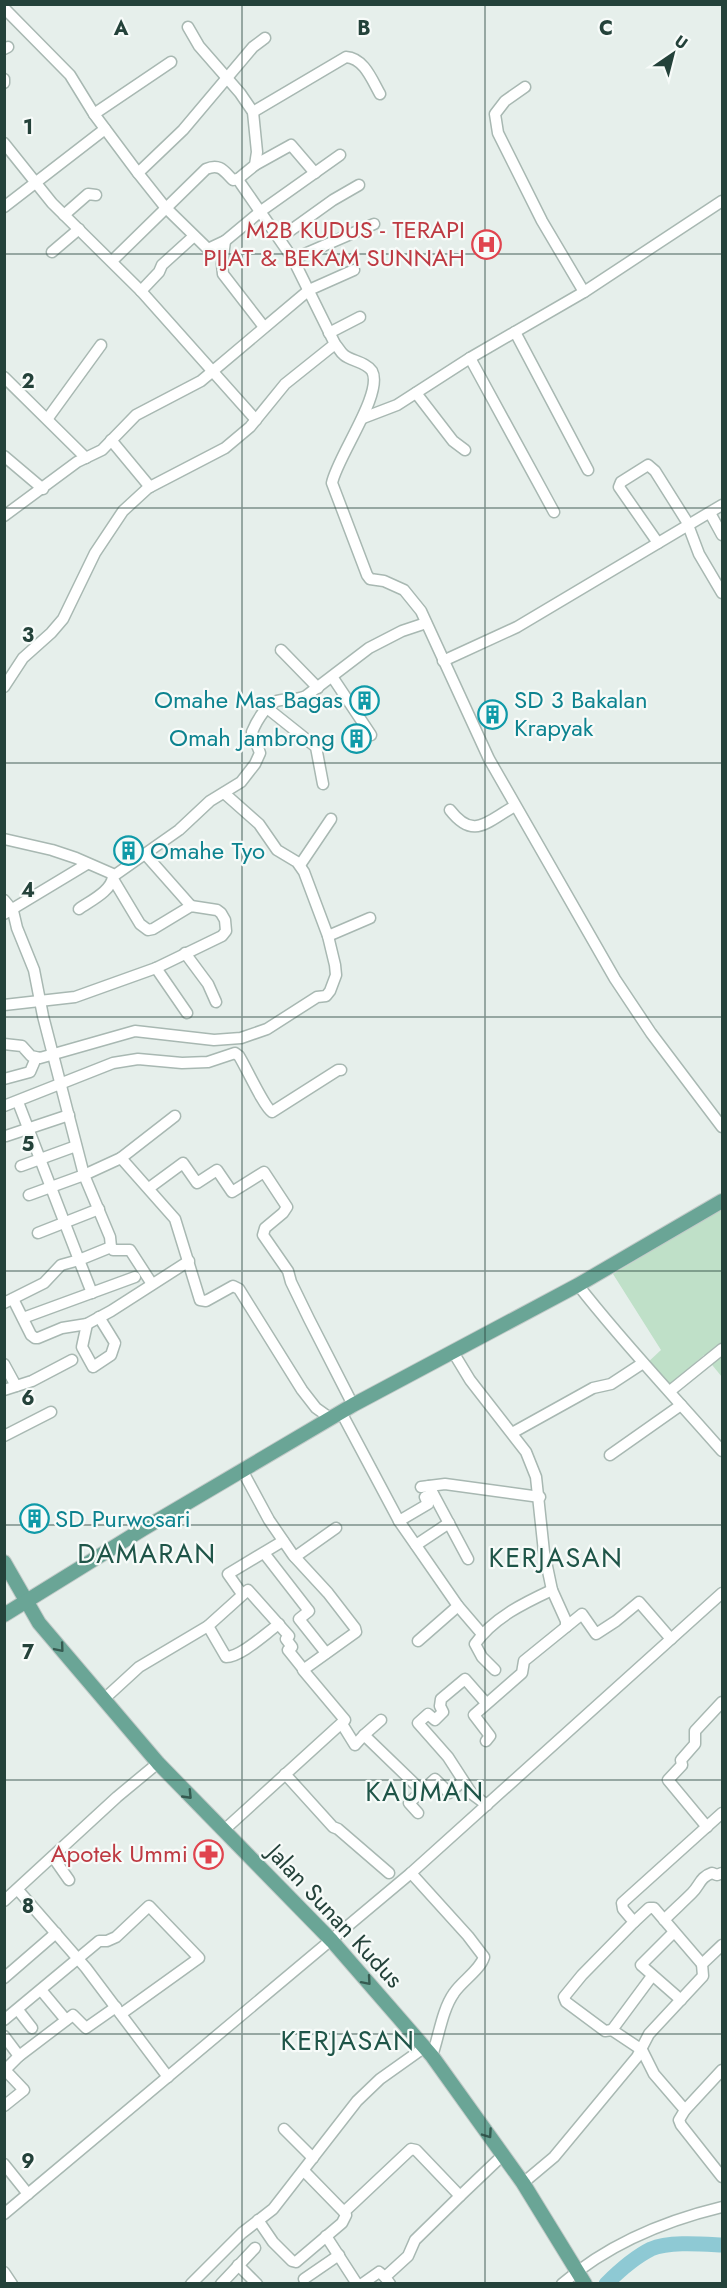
<svg xmlns="http://www.w3.org/2000/svg" width="727" height="2288" font-family="Jost,sans-serif">
<style>
.green{fill:#bfe0c8}
.lines{fill:none;stroke-linecap:round;stroke-linejoin:round}
.river{stroke:#8ec9d4;stroke-width:15}
.minor-casing{stroke:#a8b8b2;stroke-width:13}
.major-casing{stroke:#c2cac8;stroke-width:16}
.minor{stroke:#fff;stroke-width:10}
.major{stroke:#6aa596;stroke-width:14}
.oneway{stroke:#365b51}
.grid{fill:none;stroke:#24423a;stroke-width:1.5;stroke-opacity:0.55}
.labels{text-anchor:middle;stroke-width:4.5;stroke-linejoin:round;paint-order:stroke}
.health-label{font-size:24px;fill:#be3a42;stroke:#f7fbf9;text-anchor:end}
.culture-label{font-size:24px;fill:#0d838f;stroke:#f7fbf9;text-anchor:start}
.street-label{font-size:24px;fill:#24423a;stroke:#f7fbf9}
.quarter-label{font-size:27px;letter-spacing:1.5px;fill:#1f5548;stroke:#f7fbf9}
.grid-label{font-size:20px;text-anchor:middle;font-weight:bold;fill:#24423a;stroke:#f7fbf9;stroke-width:4.5;stroke-linejoin:round;paint-order:stroke}
</style>
<rect width="100%" height="100%" fill="#e6efeb"/>
<!-- green -->
<polygon class="green" points="722,1208 722,1377 704,1355 666,1388 645,1365 661,1350 613,1274"/>
<g class="lines">
<!-- river -->
<path class="river" d="M606,2284C619,2271 635,2257 651,2249C669,2241 703,2244 722,2245"/>
<defs>
<g id="minor">
<polyline points="4,8 70,75 94,114 138,173 165,207 208,249 225,241 261,211 340,155"/>
<path d="M188,27L199,46L240,93L253,112L257,152L255,165L238,179L241,184L293,259L335,344C339,348 340,352 344,355C351,361 366,362 372,371C384,393 337,457 332,483L367,575L370,579L384,581L404,590L421,611L489,759L615,979L651,1033L722,1127"/>
<polyline points="4,49 8,47"/>
<polyline points="4,79 4,83"/>
<polyline points="525,87 505,101 495,114 498,133 542,221 584,292"/>
<path d="M253,112L346,57C364,58 372,80 380,94"/>
<polyline points="94,114 171,62"/>
<polyline points="4,143 52,203 141,291 256,420"/>
<polyline points="255,165 291,145 315,173"/>
<polyline points="138,173 183,130 253,47 265,38"/>
<polyline points="4,207 105,129"/>
<polyline points="64,215 88,194 96,195"/>
<polyline points="280,238 333,200 359,185"/>
<polyline points="225,241 222,264 223,274 264,327"/>
<polyline points="52,252 79,229"/>
<polyline points="293,259 374,224"/>
<path d="M112,261L206,169C220,163 224,171 233,180L238,179"/>
<polyline points="141,291 159,272 162,265 194,236"/>
<polyline points="515,332 588,470"/>
<polyline points="329,333 360,317"/>
<polyline points="470,358 554,512"/>
<polyline points="4,377 86,458"/>
<polyline points="416,393 453,441 465,450"/>
<polyline points="48,418 101,345"/>
<polyline points="363,418 397,405 470,358 584,292 722,201"/>
<polyline points="111,440 150,487"/>
<polyline points="4,456 43,489"/>
<polyline points="710,513 722,535"/>
<polyline points="4,516 77,462 102,450 136,415 201,381 309,290 354,270"/>
<polyline points="688,525 699,554 722,593"/>
<polyline points="658,543 619,487 621,482 648,465 655,471 689,525"/>
<polyline points="281,650 318,688"/>
<polyline points="443,661 517,627 722,505"/>
<polyline points="333,678 371,735"/>
<polyline points="4,687 23,658 51,633 63,619 95,553 123,511 148,488 225,448 250,427 285,384 335,344"/>
<polyline points="267,708 316,747 323,784"/>
<path d="M450,810C474,841 487,821 515,806"/>
<path d="M4,839L52,850L76,858L115,875L179,830L210,801L241,782L255,764L260,753L252,732C257,720 268,701 281,700C290,699 298,700 306,696L369,648L402,631L426,623"/>
<polyline points="145,854 191,906"/>
<polyline points="300,865 331,819"/>
<polyline points="4,900 13,911 17,928 34,970 43,1016 84,1175 110,1237 111,1247 79,1260 92,1293"/>
<path d="M79,909C90,901 112,891 113,876"/>
<polyline points="4,914 87,864"/>
<polyline points="328,936 370,918"/>
<polyline points="185,953 208,984 216,1002"/>
<polyline points="156,968 187,1013"/>
<polyline points="4,1005 75,997 156,968 222,936 226,931 225,920 221,913 217,910 191,906 153,929 148,930 140,924 113,879"/>
<polyline points="4,1044 22,1046 31,1056 40,1058 135,1031 214,1040 241,1038 267,1029 317,997 326,996 330,991 336,975 335,965 328,936 304,872 297,862 277,850 259,824 224,793"/>
<polyline points="4,1079 30,1072 36,1058"/>
<path d="M4,1106L113,1063L138,1059L182,1063L208,1062L235,1053L239,1056C246,1067 264,1107 272,1112L338,1070H341"/>
<polyline points="6,1136 69,1115"/>
<polyline points="121,1158 175,1116"/>
<polyline points="21,1166 76,1146"/>
<polyline points="149,1188 183,1163 197,1183 217,1170 232,1192 264,1172 287,1207 283,1213 265,1228 263,1235 288,1271 291,1282 309,1319 353,1405"/>
<polyline points="29,1195 84,1175 121,1158 175,1219 200,1300 206,1301 233,1286 239,1289 302,1390 316,1408 330,1418"/>
<polyline points="38,1233 99,1209"/>
<polyline points="111,1247 113,1250 130,1250 152,1284"/>
<path d="M578,1285C623,1343 674,1396 722,1451"/>
<polyline points="13,1299 31,1335 35,1338 38,1338 62,1328 87,1324 111,1311 189,1261"/>
<polyline points="4,1303 44,1283 61,1265 79,1260 18,1102"/>
<polyline points="23,1318 135,1277"/>
<polyline points="87,1324 82,1347 93,1367 111,1355 115,1343 99,1317"/>
<polyline points="453,1352 470,1380 526,1452 536,1477 544,1552 552,1590 566,1621 566,1627"/>
<polyline points="4,1364 16,1386"/>
<polyline points="4,1390 32,1381 72,1360"/>
<polyline points="670,1391 722,1349"/>
<polyline points="341,1412 399,1521 458,1606 482,1634"/>
<polyline points="512,1433 593,1388 611,1384 643,1363"/>
<polyline points="4,1436 51,1412"/>
<polyline points="610,1455 681,1405"/>
<polyline points="429,1486 468,1559"/>
<polyline points="421,1487 445,1484 540,1497"/>
<polyline points="399,1521 428,1504 425,1497 433,1494"/>
<polyline points="416,1545 449,1523"/>
<polyline points="264,1553 309,1611 299,1619 326,1653"/>
<polyline points="295,1557 336,1528"/>
<polyline points="242,1594 228,1574 283,1541"/>
<path d="M208,1626L226,1657C241,1657 266,1633 279,1624"/>
<polyline points="418,1641 458,1606"/>
<path d="M495,1670L482,1657L475,1644C493,1618 524,1603 552,1590"/>
<polyline points="103,1700 139,1667 208,1626 248,1590 289,1636 286,1639 292,1647 288,1650 304,1670"/>
<polyline points="486,1703 465,1679 441,1699 440,1706 443,1712 435,1720 428,1714 418,1723 448,1757 472,1794 487,1805"/>
<polyline points="342,1724 355,1745 364,1735 422,1791"/>
<polyline points="364,1735 381,1720"/>
<polyline points="486,1741 490,1736 474,1715 522,1673 524,1661 582,1614 596,1634 616,1621 639,1602 671,1639"/>
<polyline points="285,1774 333,1827 338,1829 389,1873"/>
<polyline points="418,1813 409,1803 435,1779 449,1793 463,1781"/>
<polyline points="707,1827 668,1780 682,1765 681,1760 695,1744 695,1731 722,1702"/>
<polyline points="223,1831 345,1720 303,1670 356,1632 355,1628 328,1593 293,1555 269,1520 242,1470"/>
<polyline points="56,1854 55,1860 69,1880"/>
<path d="M411,1873L468,1936L484,1957C480,1970 462,1981 454,1993C442,2010 439,2036 432,2056"/>
<polyline points="18,1890 86,1968 168,2077"/>
<polyline points="4,1901 117,1797 158,1763"/>
<path d="M664,1920C673,1911 683,1902 692,1893C700,1885 700,1877 712,1873L717,1875L722,1873"/>
<polyline points="634,1922 649,1908 654,1908 702,1964"/>
<polyline points="674,1932 641,1965 681,2000"/>
<polyline points="4,1978 56,1933"/>
<polyline points="41,1990 66,2020"/>
<polyline points="18,2010 32,2028"/>
<polyline points="4,2020 99,1941 107,1941 116,1937 149,1906 199,1958 121,2014"/>
<polyline points="612,2030 652,1976"/>
<polyline points="4,2036 19,2056"/>
<polyline points="722,2070 685,2110 679,2120 681,2125 722,2177"/>
<polyline points="4,2106 24,2090 5,2070 19,2056 73,2015 86,2028 116,2007"/>
<polyline points="685,2110 654,2074 642,2050 612,2030 605,2031 566,2002 564,1997 582,1975 634,1922 623,1909 622,1903 722,1813"/>
<polyline points="284,2129 313,2158"/>
<polyline points="4,2164 28,2194"/>
<polyline points="523,2183 554,2157 637,2057 649,2034 703,1976 702,1964 722,1945"/>
<polyline points="344,2212 411,2149 416,2150 460,2196 503,2155"/>
<polyline points="4,2214 411,1873 722,1593"/>
<polyline points="258,2220 273,2242 292,2261 296,2262 342,2223 346,2215 344,2212 304,2171"/>
<polyline points="326,2236 357,2284"/>
<polyline points="238,2265 257,2284"/>
<polyline points="4,2272 12,2284"/>
<polyline points="304,2279 339,2255"/>
<polyline points="191,2284 242,2233 273,2209 357,2101 380,2079 425,2047"/>
<polyline points="221,2284 255,2248"/>
<polyline points="362,2284 379,2272 385,2277"/>
<polyline points="390,2284 385,2277 408,2256 415,2240 460,2196"/>
<path d="M562,2284C608,2244 664,2221 722,2207"/>
</g>
<g id="major">
<polyline points="4,1562 39,1623 158,1763 332,1941 432,2056 523,2183 585,2284"/>
<polyline points="4,1615 143,1529 353,1405 578,1285 722,1201"/>
</g>
</defs>
<!-- minor casing -->
<use href="#minor" class="minor-casing"/>
<!-- major casing -->
<use href="#major" class="major-casing"/>
<!-- minor -->
<use href="#minor" class="minor"/>
<!-- major -->
<use href="#major" class="major"/>
</g>
<!-- one-way arrows -->
<defs><path id="oneway-chevron" d="M-2-3.5L2.5 0L-2 3.5" fill="none" stroke-width="1.6" stroke-linecap="round" stroke-linejoin="round" transform="scale(1.5)"/></defs>
<g class="oneway">
<use href="#oneway-chevron" transform="translate(60 1648) rotate(50)"/>
<use href="#oneway-chevron" transform="translate(188 1795) rotate(46)"/>
<use href="#oneway-chevron" transform="translate(367 1981) rotate(49)"/>
<use href="#oneway-chevron" transform="translate(488 2134) rotate(55)"/>
</g>
<!-- grid -->
<path class="grid" d="M242,4V2284M485,4V2284M4,254H722M4,508H722M4,763H722M4,1017H722M4,1271H722M4,1525H722M4,1780H722M4,2034H722"/>
<!-- icons -->
<defs>
<symbol id="hospital-ring" viewBox="-11 -11 22 22"><circle r="9.5" fill="#f7fbf9" stroke="#e0444e" stroke-width="1.5"/><path d="M-5-5h3v3.5h4V-5h3V5h-3V1.5h-4V5h-3Z" fill="#e0444e"/></symbol>
<symbol id="building-ring" viewBox="-11 -11 22 22"><circle r="9.5" fill="#f7fbf9" stroke="#0f9aa8" stroke-width="1.5"/><path d="M-4-6H4V6H1V3H-1V6H-4ZM-2.5-4.3h1.7v1.8h-1.7ZM.8-4.3h1.7v1.8H.8ZM-2.5-1h1.7V.8h-1.7ZM.8-1h1.7V.8H.8Z" fill="#0f9aa8"/></symbol>
<symbol id="pharmacy-ring" viewBox="-11 -11 22 22"><circle r="9.5" fill="#f7fbf9" stroke="#e0444e" stroke-width="1.5"/><path d="M-2-6h4v4h4v4h-4v4h-4v-4h-4v-4h4Z" fill="#e0444e"/></symbol>
</defs>
<g fill-rule="evenodd">
<use href="#hospital-ring" x="470" y="228" width="33" height="33"/>
<use href="#building-ring" x="348" y="684" width="33" height="33"/>
<use href="#building-ring" x="476" y="698" width="33" height="33"/>
<use href="#building-ring" x="340" y="722" width="33" height="33"/>
<use href="#building-ring" x="112" y="834" width="33" height="33"/>
<use href="#building-ring" x="18" y="1502" width="33" height="33"/>
<use href="#pharmacy-ring" x="192" y="1838" width="33" height="33"/>
</g>
<g class="labels">
<!-- health labels -->
<g class="health-label">
<text x="465" y="238">M2B KUDUS - TERAPI<tspan x="465" dy="28">PIJAT &amp; BEKAM SUNNAH</tspan></text>
<text x="188" y="1862">Apotek Ummi</text>
</g>
<!-- culture labels -->
<g class="culture-label">
<text x="343" y="708" text-anchor="end">Omahe Mas Bagas</text>
<text x="514" y="708">SD 3 Bakalan<tspan x="514" dy="28">Krapyak</tspan></text>
<text x="335" y="746" text-anchor="end">Omah Jambrong</text>
<text x="150" y="859">Omahe Tyo</text>
<text x="55" y="1527">SD Purwosari</text>
</g>
<!-- street labels -->
<g class="street-label">
<text transform="translate(335 1916) rotate(47)" y="8">Jalan Sunan Kudus</text>
</g>
<!-- quarter labels -->
<g class="quarter-label">
<text x="147" y="1563">DAMARAN</text>
<text x="556" y="1567">KERJASAN</text>
<text x="425" y="1801">KAUMAN</text>
<text x="348" y="2050">KERJASAN</text>
</g>
</g>
<g class="grid-label">
<text x="121" y="35">A</text>
<text x="364" y="35">B</text>
<text x="606" y="35">C</text>
<text x="28" y="134">1</text>
<text x="28" y="388">2</text>
<text x="28" y="642">3</text>
<text x="28" y="897">4</text>
<text x="28" y="1151">5</text>
<text x="28" y="1405">6</text>
<text x="28" y="1659">7</text>
<text x="28" y="1913">8</text>
<text x="28" y="2168">9</text>
</g>
<!-- border -->
<rect width="727" height="2288" fill="none" stroke="#24423a" stroke-width="12"/>
<!-- north arrow -->
<g transform="translate(673 54) rotate(35)" stroke="#f7fbf9" stroke-width="4.5" paint-order="stroke">
<path d="M0-4.5L10 22L0 15L-10 22Z" fill="#24423a"/>
<text y="-9" font-size="16" font-weight="bold" text-anchor="middle" fill="#24423a">U</text>
</g>
</svg>
